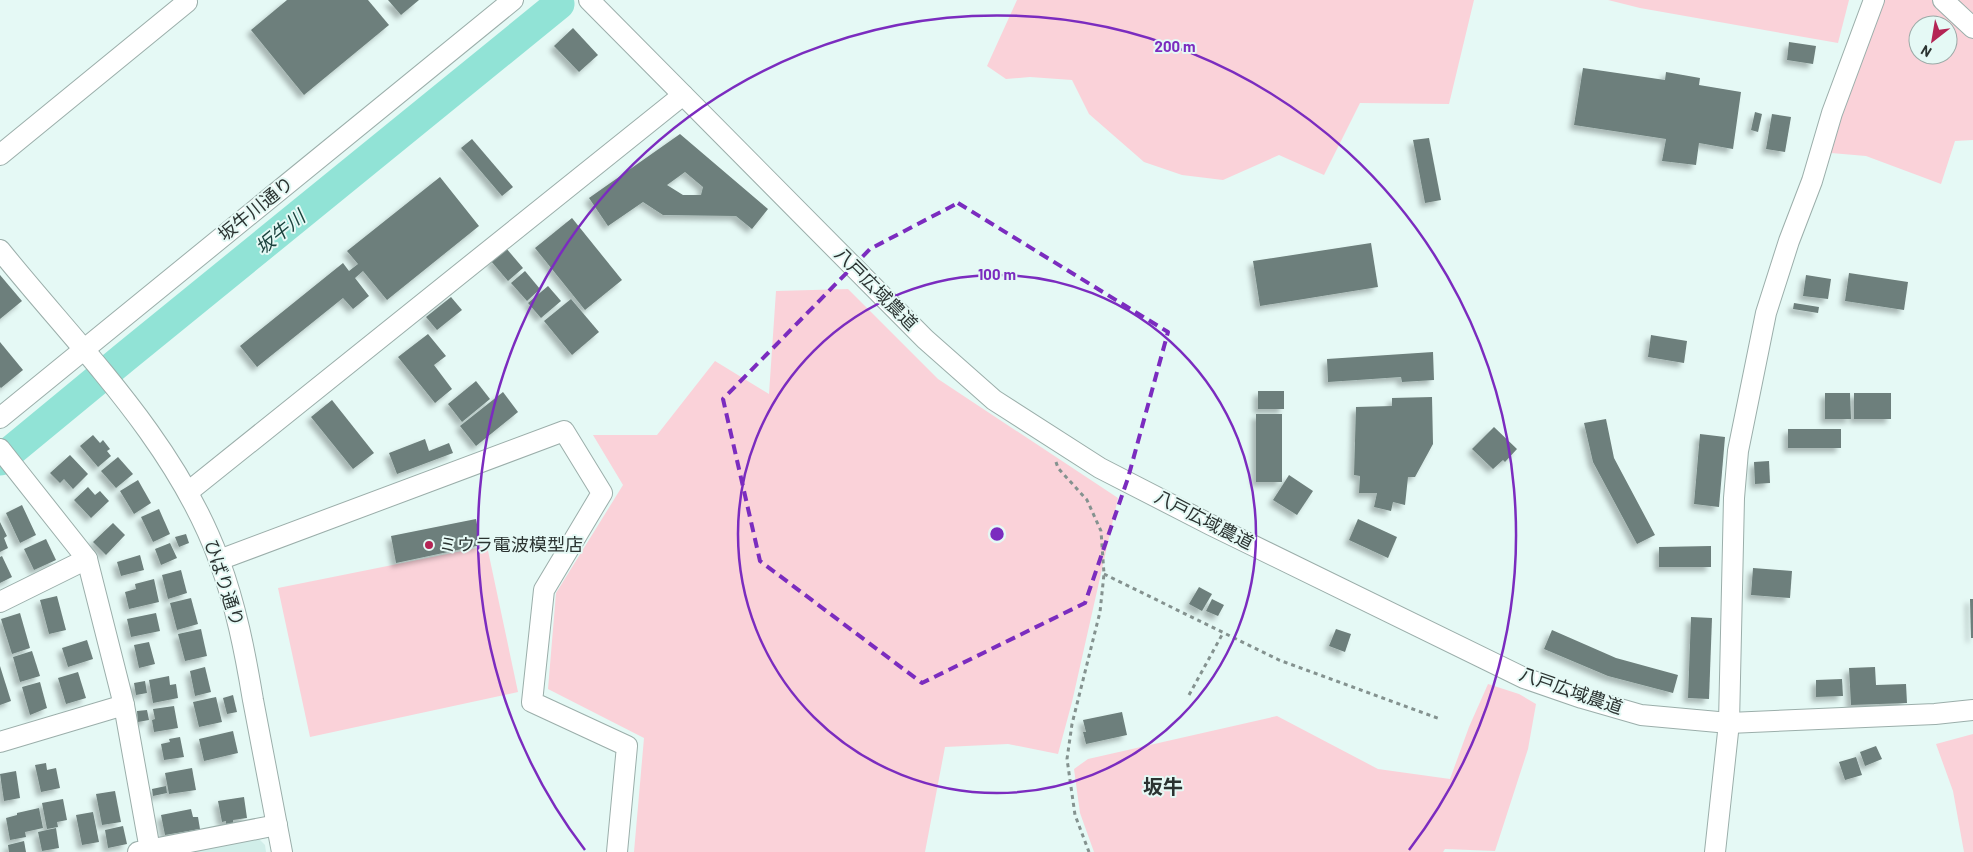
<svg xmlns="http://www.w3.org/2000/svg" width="1973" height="852" font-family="Barlow,'Noto Sans JP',sans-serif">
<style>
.built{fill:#d1eee9}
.green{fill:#fad2d9;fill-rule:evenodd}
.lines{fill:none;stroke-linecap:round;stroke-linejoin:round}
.river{stroke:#91e3d6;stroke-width:31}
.building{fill:#6d7f7b;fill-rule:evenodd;filter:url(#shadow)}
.minor-casing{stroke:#9baeaa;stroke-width:22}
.path{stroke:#84928f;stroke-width:3;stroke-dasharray:4 4;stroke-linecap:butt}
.minor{stroke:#fff;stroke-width:20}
.marked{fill:none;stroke:#7b2cbf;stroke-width:4;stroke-dasharray:10 6;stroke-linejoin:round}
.ring{fill:none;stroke:#7b2cbf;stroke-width:2.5}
.poi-dot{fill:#b42454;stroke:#e5f9f5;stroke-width:2}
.labels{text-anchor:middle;stroke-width:4;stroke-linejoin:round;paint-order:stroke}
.street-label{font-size:18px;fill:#2b3331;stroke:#e5f9f5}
.poi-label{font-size:18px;fill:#2b3331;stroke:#e5f9f5;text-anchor:start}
.water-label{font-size:19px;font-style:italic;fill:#1c433e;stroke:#e5f9f5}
.quarter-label{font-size:20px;font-weight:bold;fill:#2b3331;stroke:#e5f9f5}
.centre{fill:#7b2cbf;stroke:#e5f9f5;stroke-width:2.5}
.ring-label{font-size:15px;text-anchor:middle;font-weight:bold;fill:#7b2cbf;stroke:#e5f9f5;stroke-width:4;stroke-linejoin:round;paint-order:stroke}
</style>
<defs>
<filter id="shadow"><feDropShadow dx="-4.5" dy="4.5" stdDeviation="2.5" flood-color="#0004"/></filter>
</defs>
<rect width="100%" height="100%" fill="#e5f9f5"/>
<!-- built -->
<polygon class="built" points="258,838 265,845 266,852 186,852"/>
<!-- green -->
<g class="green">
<polygon points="1017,0 1474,0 1449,104 1360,103 1324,175 1279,155 1223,180 1182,175 1144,162 1089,114 1072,80 1030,77 1006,79 987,66"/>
<polygon points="1608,0 1849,0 1838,43 1640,8"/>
<path d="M1875,0H1973V140L1955,141L1941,184L1866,156L1831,153ZM1918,25H1948V55H1918Z"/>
<polygon points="848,289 938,379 1118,498 1072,702 1058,754 1008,744 945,747 925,852 634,852 644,738 548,689 556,593 623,485 593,435 657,435 715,361 769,394 776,291"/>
<polygon points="487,546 518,692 310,737 278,588"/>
<polygon points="1488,684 1519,694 1536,704 1528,749 1495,851 1445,849 1443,852 1094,852 1080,813 1074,769 1088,759 1277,716 1378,769 1450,779 1469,727"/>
<polygon points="1973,734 1973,852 1964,852 1953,791 1936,744"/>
</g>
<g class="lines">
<!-- river -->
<polyline class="river" points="0,460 125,357 559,4"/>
</g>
<!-- building -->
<g class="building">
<polygon points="287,0 368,0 389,25 304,95 251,30"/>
<polygon points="388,0 419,0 401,15"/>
<polygon points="573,28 598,55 579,72 554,46"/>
<polygon points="1789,42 1816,46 1813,64 1787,60"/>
<polygon points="1583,68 1665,80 1666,72 1700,78 1699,85 1741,92 1733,149 1699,143 1696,165 1662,161 1666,139 1574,125"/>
<polygon points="1755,112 1762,114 1758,132 1751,130"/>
<polygon points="1772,114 1791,117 1785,152 1766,149"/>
<path d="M680,134L768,209L752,229L736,216L663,215L643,202L608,226L589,198ZM685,172L703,187L701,195H683L667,185Z"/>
<polygon points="1429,138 1441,200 1425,203 1413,140"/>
<polygon points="472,139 513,187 502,196 461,148"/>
<polygon points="440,177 479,226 387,300 363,271 355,278 369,296 353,309 343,298 257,367 240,346 343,263 349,271 358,264 347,251"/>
<polygon points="572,218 622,280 585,310 535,248"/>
<polygon points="1371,243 1378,287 1260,306 1253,261"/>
<polygon points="506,248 523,268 508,281 491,261"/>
<polygon points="525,271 540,289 527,301 511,283"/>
<polygon points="1849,273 1908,282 1904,310 1845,301"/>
<polygon points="0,275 22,301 0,319"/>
<polygon points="1806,275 1831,279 1828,299 1803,296"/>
<polygon points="548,286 561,301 541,318 528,303"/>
<polygon points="451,297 462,310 437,330 426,317"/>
<polygon points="571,299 599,332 572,355 544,321"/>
<polygon points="1794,303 1819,307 1818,313 1793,309"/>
<polygon points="428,334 446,356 434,365 452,389 435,403 398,357"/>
<polygon points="1651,335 1687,341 1684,363 1648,357"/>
<polygon points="0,342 23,370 1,388 0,387"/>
<polygon points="1433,352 1434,380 1402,382 1401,377 1328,382 1327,359"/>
<polygon points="476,381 490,399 462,422 448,404"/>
<rect x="1258" y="391" width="26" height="18"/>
<polygon points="503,392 518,412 476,446 460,426"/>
<polygon points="1825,393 1850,393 1851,419 1825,419"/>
<rect x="1854" y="393" width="37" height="26"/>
<polygon points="1432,397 1433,444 1415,477 1408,477 1405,505 1393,502 1391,511 1374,507 1377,493 1359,493 1360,476 1354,475 1356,407 1392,406 1392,398"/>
<polygon points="332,400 374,453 353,469 311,417"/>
<rect x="1256" y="414" width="26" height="68"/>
<polygon points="1606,419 1614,458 1655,535 1637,544 1593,462 1584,423"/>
<polygon points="1494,427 1517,449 1505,462 1503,460 1493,469 1472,449"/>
<rect x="1788" y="429" width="53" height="19"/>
<polygon points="1700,434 1725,437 1719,507 1694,504"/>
<polygon points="93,435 100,443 103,440 110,449 107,451 111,456 98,467 80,446"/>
<polygon points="425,439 429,451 449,443 453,453 397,474 389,453"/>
<polygon points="70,455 88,474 73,489 64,479 60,483 50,473"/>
<polygon points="118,457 133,474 116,488 101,471"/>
<polygon points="1769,461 1770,483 1755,484 1754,462"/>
<polygon points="1289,475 1313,491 1297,515 1273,500"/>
<polygon points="138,480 151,503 134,514 120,491"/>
<polygon points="88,487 95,495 100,491 109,501 91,518 74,500"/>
<polygon points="22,505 36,535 20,543 6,513"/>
<polygon points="159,509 170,534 153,542 141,517"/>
<polygon points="476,519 481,545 396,563 391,536"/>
<polygon points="1358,519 1397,537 1388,558 1349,540"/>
<polygon points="0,522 7,536 4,538 8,548 0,552"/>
<polygon points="113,523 125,535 106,555 93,542"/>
<polygon points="186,534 189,543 179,547 175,537"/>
<polygon points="46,539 56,560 34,570 24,549"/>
<polygon points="170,543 177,558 161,565 155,549"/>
<polygon points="1711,546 1711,567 1659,567 1659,547"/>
<polygon points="140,555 144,570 121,576 117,562"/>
<polygon points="2,556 12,577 0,583 0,557"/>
<polygon points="1753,568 1792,571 1790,598 1751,595"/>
<polygon points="181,570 187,593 168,599 162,575"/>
<polygon points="154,579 159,602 129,609 125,592 136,589 135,584"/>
<polygon points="1199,587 1212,594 1202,611 1189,604"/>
<polygon points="57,596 66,630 49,634 40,600"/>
<polygon points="191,598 198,624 177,630 170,603"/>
<polygon points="1212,599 1224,605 1218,616 1206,611"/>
<polygon points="1970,599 1973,599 1973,638 1971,638"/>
<polygon points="20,613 30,648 12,654 1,619"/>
<polygon points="156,613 160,631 131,637 127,619"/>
<polygon points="1691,617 1712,618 1709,699 1688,698"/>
<polygon points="201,629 207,656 185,661 178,634"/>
<polygon points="1336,629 1351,634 1345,652 1329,646"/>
<polygon points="1552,630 1616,658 1678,675 1673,693 1608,676 1544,649"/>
<polygon points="87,640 93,659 68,667 62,648"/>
<polygon points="149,642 155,664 139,668 134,645"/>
<polygon points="32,651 40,676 20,682 13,657"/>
<polygon points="0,666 11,701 0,705"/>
<polygon points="205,667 211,692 195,696 190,671"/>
<polygon points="1875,667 1876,685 1906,684 1907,703 1851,705 1849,668"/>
<polygon points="78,672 86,698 66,704 58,678"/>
<polygon points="169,676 170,685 176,684 178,698 153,703 149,680"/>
<polygon points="1842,679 1843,696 1816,697 1816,680"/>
<polygon points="145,681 147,693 136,695 134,683"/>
<polygon points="40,682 47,708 30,715 22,687"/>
<polygon points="233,695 237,712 227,714 223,698"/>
<polygon points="216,697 222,722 199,727 193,702"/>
<polygon points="174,706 178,728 154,732 152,720 155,719 153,709"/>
<polygon points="147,710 149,720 138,722 137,711"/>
<polygon points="1122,712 1127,735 1086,744 1083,732 1086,732 1083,720"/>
<polygon points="233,731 238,753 204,761 199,739"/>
<polygon points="180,737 184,757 164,760 161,744 170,742 169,739"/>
<polygon points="1876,746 1882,759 1865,766 1860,752"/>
<polygon points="1856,757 1862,775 1845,780 1839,762"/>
<polygon points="46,763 47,770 56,768 60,788 41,792 35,765"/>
<polygon points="192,768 196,790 169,794 165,773"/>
<polygon points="16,771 20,798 4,801 0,774"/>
<polygon points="166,786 167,793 153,796 152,789"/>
<polygon points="115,791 121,822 102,825 96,794"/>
<polygon points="244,797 247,818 233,820 233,823 226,824 226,821 222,822 218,801"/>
<polygon points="63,799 67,820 57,822 58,827 47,829 42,803"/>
<polygon points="39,808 43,828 25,832 26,837 10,840 6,818 17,815 17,813"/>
<polygon points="191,809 193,817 198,817 200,829 165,835 161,815"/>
<polygon points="93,812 99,842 82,845 76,815"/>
<polygon points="123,826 127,844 108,848 105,830"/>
<polygon points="56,828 59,848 42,851 38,832"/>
<polygon points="24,841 26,852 9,852 8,845"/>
</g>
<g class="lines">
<defs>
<g id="minor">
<polyline points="589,0 925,339 994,400 1100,468 1211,525 1524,678 1582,698 1641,715 1729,723 1935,714 1973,710"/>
<polyline points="1943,0 1973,28"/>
<polyline points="0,155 187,2 185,0"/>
<path d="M0,250C79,348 175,440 219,560C236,606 245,652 253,700C263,750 272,801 282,852"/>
<polyline points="0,418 513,0"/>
<polyline points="0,449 87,559 124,705 150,850"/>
<polyline points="188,492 683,95"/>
<polyline points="219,560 564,431 602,493 544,590 532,702 627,746 617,852"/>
<polyline points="0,602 87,559"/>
<polyline points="0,742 124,705"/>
<polyline points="138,852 277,825"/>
<polyline points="1715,852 1729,723 1734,498 1738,451 1766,313 1789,241 1812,181 1832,113 1874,0"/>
</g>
</defs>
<!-- minor casing -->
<use href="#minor" class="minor-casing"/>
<!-- path -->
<g class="path">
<polyline points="1056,462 1058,468 1087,500 1101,531 1104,574 1100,612 1072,724 1067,759 1075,815 1089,852"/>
<polyline points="1104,574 1279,660 1440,719"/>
<polyline points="1189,695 1223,633"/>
</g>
<!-- minor -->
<use href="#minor" class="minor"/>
</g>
<!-- marked area -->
<path class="marked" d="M958,203L1168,332L1128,478L1085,603L922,683L760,561L723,399L870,249Z"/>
<!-- distance rings -->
<g class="ring">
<circle cx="997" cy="534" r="259"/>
<path d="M585 850A519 519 0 1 1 1409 850"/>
</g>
<!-- markers -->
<circle class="poi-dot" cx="429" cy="545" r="5"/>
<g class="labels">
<!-- street labels -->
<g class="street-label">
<text transform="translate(256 209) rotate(-39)" y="6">坂牛川通り</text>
<text transform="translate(876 289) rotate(45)" y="6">八戸広域農道</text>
<text transform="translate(1204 520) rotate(27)" y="6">八戸広域農道</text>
<text transform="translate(224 583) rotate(72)" y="6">ひばり通り</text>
<text transform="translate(1571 691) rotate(19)" y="6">八戸広域農道</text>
</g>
<!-- poi labels -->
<g class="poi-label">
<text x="439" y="551">ミウラ電波模型店</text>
</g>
<!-- water labels -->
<g class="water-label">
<text transform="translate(280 232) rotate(-39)" y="7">坂牛川</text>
</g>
<!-- quarter labels -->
<g class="quarter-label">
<text x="1163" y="794">坂牛</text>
</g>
</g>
<circle cx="997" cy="534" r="8" class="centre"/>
<g class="ring-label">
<text x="1175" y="52">200 m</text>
<text x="997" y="280">100 m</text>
</g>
<!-- north arrow -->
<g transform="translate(1933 40) rotate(211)"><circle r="24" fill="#e5f9f5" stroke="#9baaa7"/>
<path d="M0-4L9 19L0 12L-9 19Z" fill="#b42454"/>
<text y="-8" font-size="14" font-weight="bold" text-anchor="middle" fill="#2b3331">N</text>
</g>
</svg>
